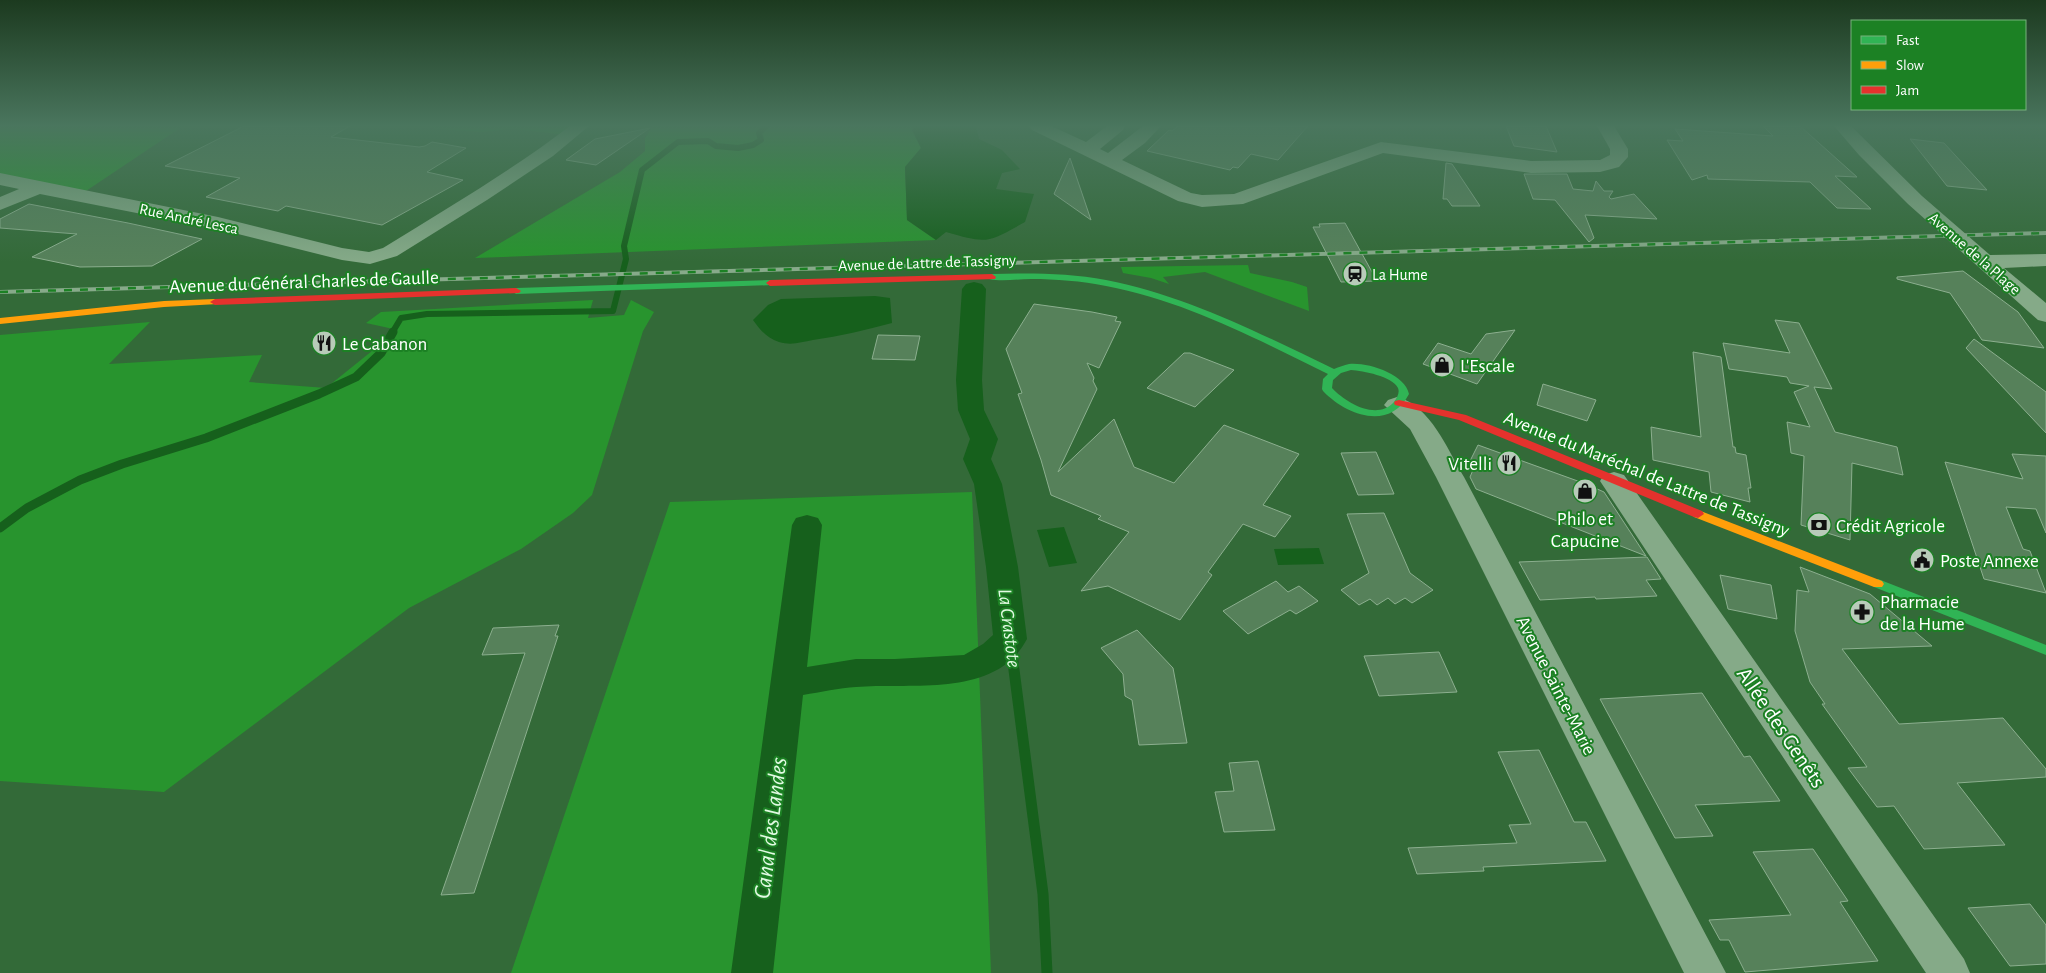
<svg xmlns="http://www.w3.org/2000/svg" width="2046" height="973" font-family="'Alegreya Sans',sans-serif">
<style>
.green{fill:#28942e}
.water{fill:#16601c}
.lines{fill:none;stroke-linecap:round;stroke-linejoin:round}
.stream-far2{stroke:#16601c;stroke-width:6}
.stream-far1{stroke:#16601c;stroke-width:9}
.stream{stroke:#16601c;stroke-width:11}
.canal{fill:#16601c;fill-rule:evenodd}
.building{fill:#56815a;stroke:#8caf8f}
.street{fill:#85aa88;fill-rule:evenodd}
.fast{fill:#30b455;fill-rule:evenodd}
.slow{fill:#ff9f0a;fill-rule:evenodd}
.jam{fill:#e5322d;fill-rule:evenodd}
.rail-casing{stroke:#87aa8a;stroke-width:4}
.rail{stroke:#1c8124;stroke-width:2.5;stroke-dasharray:8;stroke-linecap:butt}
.labels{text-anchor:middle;stroke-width:4;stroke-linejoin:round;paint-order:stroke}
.far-street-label{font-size:16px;fill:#fff;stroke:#1c8124}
.far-poi-label{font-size:16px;fill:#fff;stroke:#1c8124;text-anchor:start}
.street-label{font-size:19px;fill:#fff;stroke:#1c8124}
.poi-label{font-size:19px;fill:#fff;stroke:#1c8124;text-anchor:start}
.water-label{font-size:20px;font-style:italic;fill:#e2fae3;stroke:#1c8124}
.near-street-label{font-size:22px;fill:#fff;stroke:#1c8124}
.near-water-label{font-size:24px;font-style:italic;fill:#e2fae3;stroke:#1c8124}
</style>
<rect width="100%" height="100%" fill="#336a38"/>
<!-- green -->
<g class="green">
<polygon points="0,126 183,126 80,195 0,179"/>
<polygon points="430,126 580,126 569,135 513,129 482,132 435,129"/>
<polygon points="653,126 916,126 912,130 921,148 905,167 907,220 936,240 475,258 620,172 645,151 645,138"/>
<polygon points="1248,265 1250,273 1292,282 1307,287 1309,311 1205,272 1163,277 1169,284 1151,278 1123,273 1121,267"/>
<polygon points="593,300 588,318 624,315 631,300 654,312 643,331 592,495 573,513 521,549 409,608 164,792 0,781 0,335 150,322 109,364 262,355 249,382 326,388 398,330 366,323 381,312"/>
<polygon points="972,492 991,973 511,973 670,502"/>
</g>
<!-- water -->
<g class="water">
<path d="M916,126H976L979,139L1002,150L1020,169L1002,173L996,189L1034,194L1025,222C987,243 988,244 946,232L936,240L907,220L905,167L921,148L912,130Z"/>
<path d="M875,296L890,298L892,323C866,330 840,336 813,340C801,342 792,346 779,342C767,338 760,330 753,320L768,305L781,299Z"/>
<polygon points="1064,527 1077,563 1049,567 1037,530"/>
<polygon points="1319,548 1324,564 1278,565 1274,549"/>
</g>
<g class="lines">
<!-- stream-far2 -->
<polyline class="stream-far2" points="392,333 401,318 427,314 613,311 626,259 624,246 642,170 678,142 708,141 716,146 738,148 753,145 761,140 759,133 766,126"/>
<!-- stream-far1 -->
<polyline class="stream-far1" points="0,528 27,508 80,480 122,464 206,438 319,394 356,377 381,353 393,332"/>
<!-- stream -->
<polyline class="stream" points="1010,639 1043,894 1047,973"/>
<!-- canal -->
<path class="canal" d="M974,282L982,284L986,289L982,380L984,410L998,439L991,459L1002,484L1018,567L1027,639C995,699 912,682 856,687C839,688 821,692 803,695L773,973H731L792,525L796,518L807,515L818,518L822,525L807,667L856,659H895L964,655L983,644L993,635L986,567L974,484L963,459L970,439L958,410L956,380L962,289L966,284Z"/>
</g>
<!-- building -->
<g class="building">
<polygon points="244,126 350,126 331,137 419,147 425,146 432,142 466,148 427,172 463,180 382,225 286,206 278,211 206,197 240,178 165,166"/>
<polygon points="1178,126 1308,126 1278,160 1251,154 1238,168 1233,167 1230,170 1147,151 1169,130 1172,131"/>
<polygon points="1506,126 1546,126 1557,152 1514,146"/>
<polygon points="1763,126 1800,126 1857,177 1835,176 1871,209 1837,208 1810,182 1708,179 1707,175 1692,180 1667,140 1683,141 1675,129 1773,136"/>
<polygon points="650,128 596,165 566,160 595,139"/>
<polygon points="1910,139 1944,143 1987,190 1947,186"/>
<polygon points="1070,158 1091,220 1054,194"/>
<polygon points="1446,163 1452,164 1480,206 1452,206 1447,199 1443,199"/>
<polygon points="1524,174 1567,174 1573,189 1593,191 1596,181 1604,191 1613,191 1609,197 1611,199 1634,194 1657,219 1585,215 1594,238 1589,242 1555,200 1533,199"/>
<polygon points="29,204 128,223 202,239 152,266 80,267 32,257 77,234 0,228 0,219"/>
<polygon points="1345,223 1377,281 1341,282 1313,227 1320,227 1319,224"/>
<polygon points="1963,271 2018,312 2044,348 1982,340 1950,293 1897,279 1897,277"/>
<polygon points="1034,304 1092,312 1117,317 1115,321 1121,322 1099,368 1087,363 1094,378 1093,381 1097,389 1058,472 1114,419 1134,467 1174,483 1224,425 1299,454 1263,505 1291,516 1275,537 1243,524 1208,572 1212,575 1180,620 1108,586 1081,591 1129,532 1098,519 1101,516 1051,495 1041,460 1018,394 1022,393 1006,349"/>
<polygon points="1775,320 1799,323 1832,389 1814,387 1835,432 1897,447 1903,475 1852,463 1850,540 1801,525 1804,456 1791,453 1787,422 1810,427 1794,392 1809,386 1790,383 1787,377 1729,369 1723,343 1790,353"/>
<polygon points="1515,330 1477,384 1423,364 1438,343 1471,354 1486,334"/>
<polygon points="878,335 920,336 915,360 872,359"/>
<polygon points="1974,339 2046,392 2046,433 1966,348"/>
<polygon points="1693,352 1721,357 1733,447 1735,447 1736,453 1746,455 1751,488 1748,488 1750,502 1711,492 1709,472 1653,460 1651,427 1701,437"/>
<polygon points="1184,353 1190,353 1234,370 1195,407 1147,388"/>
<polygon points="1543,384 1596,400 1587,421 1537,405"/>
<polygon points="1478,445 1586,484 1604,492 1646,556 1476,489 1470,477 1473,470 1467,467"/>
<polygon points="1376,452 1394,494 1358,495 1341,453"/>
<polygon points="2012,454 2046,456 2046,533 2036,509 2006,507 2023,549 2030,551 2046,593 1984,579 1945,462 2023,479"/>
<polygon points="1384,513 1410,573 1433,590 1412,603 1405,598 1395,604 1388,598 1377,605 1370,599 1359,605 1341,590 1369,573 1347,514"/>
<polygon points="1647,557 1661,579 1646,580 1657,596 1596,599 1595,597 1540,600 1519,562"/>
<polygon points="1800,567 1870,594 1932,646 1842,649 1899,724 2003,718 2046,769 2046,777 1957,783 2005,845 1924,849 1894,806 1877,807 1848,768 1867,767 1822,704 1825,704 1810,682 1795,631 1797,590 1809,592"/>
<polygon points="1720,575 1771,585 1777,619 1728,609"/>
<polygon points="1276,581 1288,592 1299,586 1318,601 1296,614 1290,610 1248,634 1223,611"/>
<polygon points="559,625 555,636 558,636 474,893 441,895 525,653 482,655 493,628"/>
<polygon points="1137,630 1173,668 1187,743 1139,745 1132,700 1125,696 1123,674 1101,648"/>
<polygon points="1439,652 1457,692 1379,696 1364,656"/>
<polygon points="1702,693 1744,757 1750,756 1780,801 1695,805 1713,836 1675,838 1600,699"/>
<polygon points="1539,750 1574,822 1586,822 1606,861 1483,867 1484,871 1417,874 1408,848 1517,843 1509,825 1531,824 1498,752"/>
<polygon points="1258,761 1275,830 1224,832 1215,792 1234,791 1229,763"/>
<polygon points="1813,849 1848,901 1840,902 1878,961 1745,972 1729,940 1720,940 1709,920 1791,915 1753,852"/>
<polygon points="2030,904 2046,925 2046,964 2010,966 1968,908"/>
</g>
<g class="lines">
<!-- street -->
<g class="street">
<path d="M570,126H589L553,156L487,200L397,256L370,264L342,260L218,229L40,194L0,210V197L19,189L0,185V173L218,217L342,248L369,252L383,248C446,209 511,171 570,126Z"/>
<polygon points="1029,126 1051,126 1086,142 1107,126 1125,126 1123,130 1100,149 1108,153 1143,126 1161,126 1145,143 1122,160 1191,193 1202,195 1234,194 1381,142 1531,161 1600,160 1610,155 1610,149 1597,126 1614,126 1628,149 1628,157 1619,167 1600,172 1531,173 1383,153 1243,204 1202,207 1178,201 1032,130"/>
<polygon points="1834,126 1851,126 1922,196 1990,255 2046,254 2046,266 2004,268 2046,303 2046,322 2038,320 1908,204 1859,155"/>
<path d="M1397,397C1431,406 1447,449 1464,477L1726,973H1684L1436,477L1410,429L1384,405L1388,400Z"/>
<polygon points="1614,472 1624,475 1964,959 1970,973 1926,973 1604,487 1600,481 1604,475"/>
</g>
<!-- fast -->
<g class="fast">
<path d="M992,274C1030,273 1069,273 1106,280C1187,296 1261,334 1334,369C1339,367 1344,365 1349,364C1368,362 1405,374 1409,394C1390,431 1347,416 1323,391L1322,389L1323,379L1328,374C1257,339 1185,301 1106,286C1081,281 1056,279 1031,279C1017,279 1002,282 989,279L988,277ZM1351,370C1363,371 1392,376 1398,388C1400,393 1397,398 1394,402C1377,421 1346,403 1332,388L1333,380L1341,373Z"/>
<polygon points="770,280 773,281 773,285 516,294 511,291 516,288"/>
<polygon points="1878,579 2046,645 2046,655 1874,587 1872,584 1874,581"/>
</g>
<!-- slow -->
<g class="slow">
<polygon points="215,299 220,302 218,304 164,307 0,324 0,318 164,301"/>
<polygon points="1698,510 1882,581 1884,584 1882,587 1874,587 1694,517 1692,514 1694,511"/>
</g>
<!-- jam -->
<g class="jam">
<polygon points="992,274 996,277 995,279 770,286 766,283 770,280"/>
<polygon points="516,288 521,291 519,293 215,305 210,302 215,299"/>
<polygon points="1399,400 1466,415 1702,511 1704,514 1698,518 1694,517 1459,420 1395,405 1394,403 1395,401"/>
</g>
<defs>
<polyline id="rail" points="0,292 2046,233"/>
</defs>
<!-- rail casing -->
<use href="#rail" class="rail-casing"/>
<!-- rail -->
<use href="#rail" class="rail"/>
</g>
<!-- sky -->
<linearGradient id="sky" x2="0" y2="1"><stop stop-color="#1c3a1f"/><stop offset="0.48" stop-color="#4a765e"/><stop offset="1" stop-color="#4a765e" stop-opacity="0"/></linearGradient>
<rect width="2046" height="262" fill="url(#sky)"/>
<!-- icons -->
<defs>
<symbol id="station-disc" viewBox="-11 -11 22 22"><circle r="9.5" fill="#b8cbb9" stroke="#1c8124"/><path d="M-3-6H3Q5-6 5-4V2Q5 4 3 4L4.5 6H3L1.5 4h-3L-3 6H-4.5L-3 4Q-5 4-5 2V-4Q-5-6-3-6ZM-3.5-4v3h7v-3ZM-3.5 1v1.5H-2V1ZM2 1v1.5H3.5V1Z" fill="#111"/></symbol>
<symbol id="restaurant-disc" viewBox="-11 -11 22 22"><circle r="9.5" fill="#b8cbb9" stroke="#1c8124"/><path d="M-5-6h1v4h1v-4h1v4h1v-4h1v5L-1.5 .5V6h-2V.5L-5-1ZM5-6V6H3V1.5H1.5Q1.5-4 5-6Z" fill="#111"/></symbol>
<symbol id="shop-disc" viewBox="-11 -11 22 22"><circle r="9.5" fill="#b8cbb9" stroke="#1c8124"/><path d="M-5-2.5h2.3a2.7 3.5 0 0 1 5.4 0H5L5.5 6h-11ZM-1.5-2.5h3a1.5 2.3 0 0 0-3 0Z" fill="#111"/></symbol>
<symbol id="bank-disc" viewBox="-11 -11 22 22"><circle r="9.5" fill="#b8cbb9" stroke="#1c8124"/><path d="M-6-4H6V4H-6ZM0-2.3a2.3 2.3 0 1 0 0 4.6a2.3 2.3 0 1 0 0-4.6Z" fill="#111"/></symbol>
<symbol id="civic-disc" viewBox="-11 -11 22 22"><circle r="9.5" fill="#b8cbb9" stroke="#1c8124"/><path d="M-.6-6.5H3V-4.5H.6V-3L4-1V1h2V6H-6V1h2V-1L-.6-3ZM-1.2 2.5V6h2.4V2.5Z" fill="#111"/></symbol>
<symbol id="pharmacy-disc" viewBox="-11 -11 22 22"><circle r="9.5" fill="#b8cbb9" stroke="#1c8124"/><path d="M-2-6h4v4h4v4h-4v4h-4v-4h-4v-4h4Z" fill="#111"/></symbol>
</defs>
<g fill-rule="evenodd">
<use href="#station-disc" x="1341" y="260" width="28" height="28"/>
<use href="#restaurant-disc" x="310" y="329" width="28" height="28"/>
<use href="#shop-disc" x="1428" y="351" width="28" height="28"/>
<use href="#restaurant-disc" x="1495" y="449" width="28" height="28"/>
<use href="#shop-disc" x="1571" y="477" width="28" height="28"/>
<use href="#bank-disc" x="1805" y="511" width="28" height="28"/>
<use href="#civic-disc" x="1908" y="546" width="28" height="28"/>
<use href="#pharmacy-disc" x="1848" y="598" width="28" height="28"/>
</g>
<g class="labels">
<!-- far-street labels -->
<g class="far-street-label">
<text transform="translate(189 218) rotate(12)" y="6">Rue André Lesca</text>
<text transform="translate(1975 253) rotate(41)" y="6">Avenue de la Plage</text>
<text transform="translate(927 262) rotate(-2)" y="6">Avenue de Lattre de Tassigny</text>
</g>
<!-- far-poi labels -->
<g class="far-poi-label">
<text x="1372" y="280">La Hume</text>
</g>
<!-- street labels -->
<g class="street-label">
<text transform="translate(304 281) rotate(-2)" y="7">Avenue du Général Charles de Gaulle</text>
<text transform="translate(1647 473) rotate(22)" y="7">Avenue du Maréchal de Lattre de Tassigny</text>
<text transform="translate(1557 685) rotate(63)" y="7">Avenue Sainte-Marie</text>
</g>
<!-- poi labels -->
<g class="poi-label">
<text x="342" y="350">Le Cabanon</text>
<text x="1460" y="372">L'Escale</text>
<text x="1492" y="470" text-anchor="end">Vitelli</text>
<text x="1585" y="525" text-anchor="middle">Philo et<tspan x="1585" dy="22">Capucine</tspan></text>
<text x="1836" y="532">Crédit Agricole</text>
<text x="1940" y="567">Poste Annexe</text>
<text x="1880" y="608">Pharmacie<tspan x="1880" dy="22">de la Hume</tspan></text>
</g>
<!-- water labels -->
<g class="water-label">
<text transform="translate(1010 628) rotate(83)" y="7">La Crastote</text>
</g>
<!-- near-street labels -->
<g class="near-street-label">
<text transform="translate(1782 727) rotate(56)" y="8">Allée des Genêts</text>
</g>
<!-- near-water labels -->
<g class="near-water-label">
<text transform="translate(770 828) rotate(-83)" y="8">Canal des Landes</text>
</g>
</g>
<!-- legend -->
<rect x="1851" y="20" width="175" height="90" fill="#1c8124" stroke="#77b37c"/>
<rect x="1861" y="36" width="25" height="8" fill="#30b455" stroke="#77b37c"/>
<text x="1896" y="45" font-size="15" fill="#ffffff">Fast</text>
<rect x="1861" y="61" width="25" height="8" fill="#ff9f0a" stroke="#77b37c"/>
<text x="1896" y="70" font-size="15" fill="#ffffff">Slow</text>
<rect x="1861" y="86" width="25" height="8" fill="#e5322d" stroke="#77b37c"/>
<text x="1896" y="95" font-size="15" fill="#ffffff">Jam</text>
</svg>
